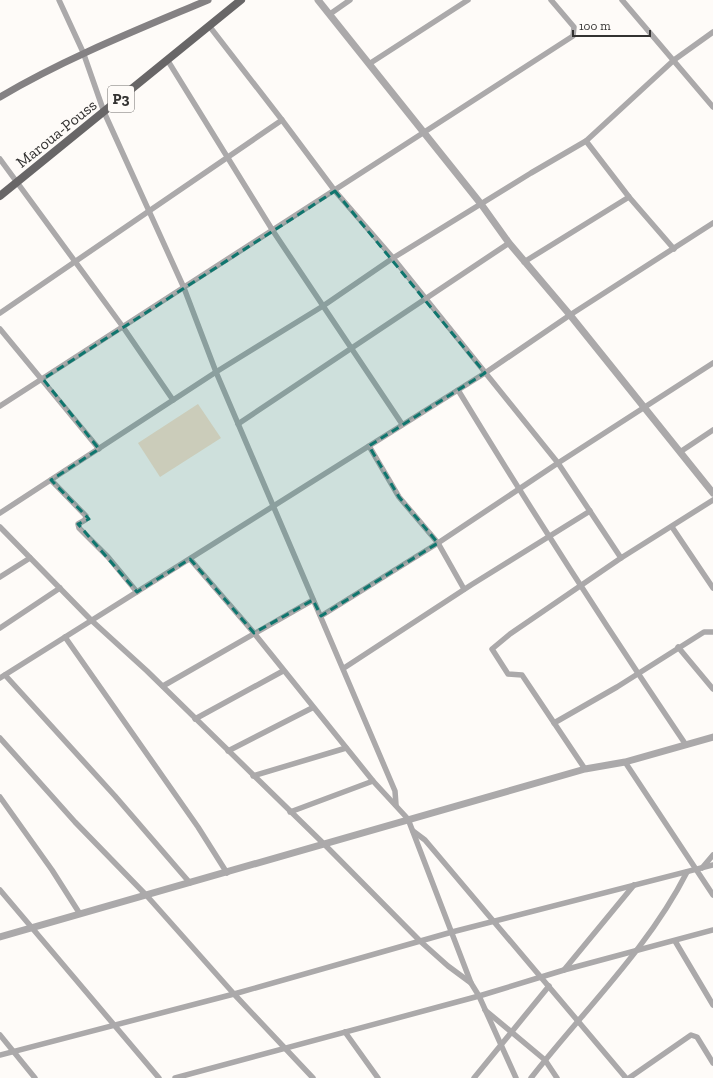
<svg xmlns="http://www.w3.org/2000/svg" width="713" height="1078" font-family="'Zilla Slab',serif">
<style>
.pitch{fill:#fae2cd}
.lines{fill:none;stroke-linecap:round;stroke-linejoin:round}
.minor{stroke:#aba9aa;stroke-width:5.5}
.tertiary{stroke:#aba9aa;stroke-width:7}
.secondary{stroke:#848183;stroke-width:7}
.primary{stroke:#686667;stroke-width:8}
.marked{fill:#0f766e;fill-opacity:0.2;stroke:#0f766e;stroke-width:3;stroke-dasharray:8 5;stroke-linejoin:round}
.labels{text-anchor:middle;stroke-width:3;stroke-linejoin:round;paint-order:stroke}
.shield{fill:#fefbf8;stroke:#706e6d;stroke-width:1}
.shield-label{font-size:15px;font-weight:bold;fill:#333231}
.street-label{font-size:16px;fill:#333231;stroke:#fefbf8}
</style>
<rect width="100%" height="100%" fill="#fefbf8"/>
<!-- pitch -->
<polygon class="pitch" points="198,404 221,438 160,477 138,443"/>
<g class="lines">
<!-- minor -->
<g class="minor">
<polyline points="59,0 83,52 104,112 184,288 216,372 395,791 396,805"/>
<polyline points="622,0 713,107"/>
<polyline points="330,14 350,0"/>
<polyline points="210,27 282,120 335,191 393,258 558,463 713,363"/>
<polyline points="168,61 273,231 402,424"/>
<polyline points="369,64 468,0"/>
<polyline points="586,141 674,60 713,32"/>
<polyline points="0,159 123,327 173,400"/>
<polyline points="524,262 629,197"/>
<polyline points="0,313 282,120"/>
<polyline points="0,329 99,449"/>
<path d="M458,390C531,510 607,628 686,745"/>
<polyline points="0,406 573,36 574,27 551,0"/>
<polyline points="238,424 509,243"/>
<polyline points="369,446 399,497 438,543 464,589"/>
<polyline points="680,452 713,430"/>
<polyline points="51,480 86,516 85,520 78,524 79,528 108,557 137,592"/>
<polyline points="0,513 216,372 323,306 393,258 531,173 586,141 629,197 674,249"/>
<polyline points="0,527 91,620 147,671 324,844 420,941 448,966 471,983"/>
<polyline points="672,527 713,588"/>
<polyline points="190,559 254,633 373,781 408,819 471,983 479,996 516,1078"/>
<polyline points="0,577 30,558"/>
<polyline points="321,616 438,543 558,463 621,558 713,500"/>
<polyline points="0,628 60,588"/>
<polyline points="65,637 198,827 227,873"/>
<polyline points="678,647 713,689"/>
<polyline points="344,668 471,585 590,511"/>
<polyline points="5,675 115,796 190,883"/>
<polyline points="0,678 485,373 570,315 713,223"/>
<polyline points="163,686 313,600"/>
<polyline points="195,719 283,671"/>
<polyline points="554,723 617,687 704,632 713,632"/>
<polyline points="0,738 75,822 147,896 234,994 313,1078"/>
<polyline points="228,751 312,708"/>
<polyline points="625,762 713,895"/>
<polyline points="585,769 522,675 508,674 492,649 510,634 621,558"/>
<polyline points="253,776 346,748"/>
<polyline points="0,797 52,870 80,914"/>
<polyline points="290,812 373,781"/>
<polyline points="413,831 425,840 626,1078"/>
<polyline points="702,868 713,855"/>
<polyline points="0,890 159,1078"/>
<polyline points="675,941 713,1005"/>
<polyline points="564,970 634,885"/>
<polyline points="485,1010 545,1060 557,1078"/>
<polyline points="345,1032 378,1078"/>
<polyline points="0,1035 35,1078"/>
<polyline points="0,1055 234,994 452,932 713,865"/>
<polyline points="175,1078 479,996 564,970 713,930"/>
<polyline points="474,1078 549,986"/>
<path d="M531,1078C584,1010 648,949 687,872"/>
<polyline points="629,1078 691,1035 697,1037 713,1063"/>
</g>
<!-- tertiary -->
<g class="tertiary">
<polyline points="318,0 481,204 509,243 570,315 713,493"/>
<polyline points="0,937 585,769 625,762 713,737"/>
</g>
<!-- secondary -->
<path class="secondary" d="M0,97C66,58 137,30 208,0"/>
<!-- primary -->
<polyline class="primary" points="0,196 241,0"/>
</g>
<!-- marked area -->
<path class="marked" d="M335,191L485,373L369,446L399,497L438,543L321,616L313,600L254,633L190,559L137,592L78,524L89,519L51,480L99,449L43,379Z"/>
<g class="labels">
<!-- shield labels -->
<rect class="shield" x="108" y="86" width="26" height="26" rx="3"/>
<g class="shield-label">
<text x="121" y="104">P3</text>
</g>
<!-- street labels -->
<g class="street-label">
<text transform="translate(56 133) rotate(-39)" y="6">Maroua-Pouss</text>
</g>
</g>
<!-- scale -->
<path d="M573 30v6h77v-6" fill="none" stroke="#333231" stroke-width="2"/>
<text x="579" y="30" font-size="12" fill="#333231" stroke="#fefbf8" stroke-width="3" paint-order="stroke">100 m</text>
</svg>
